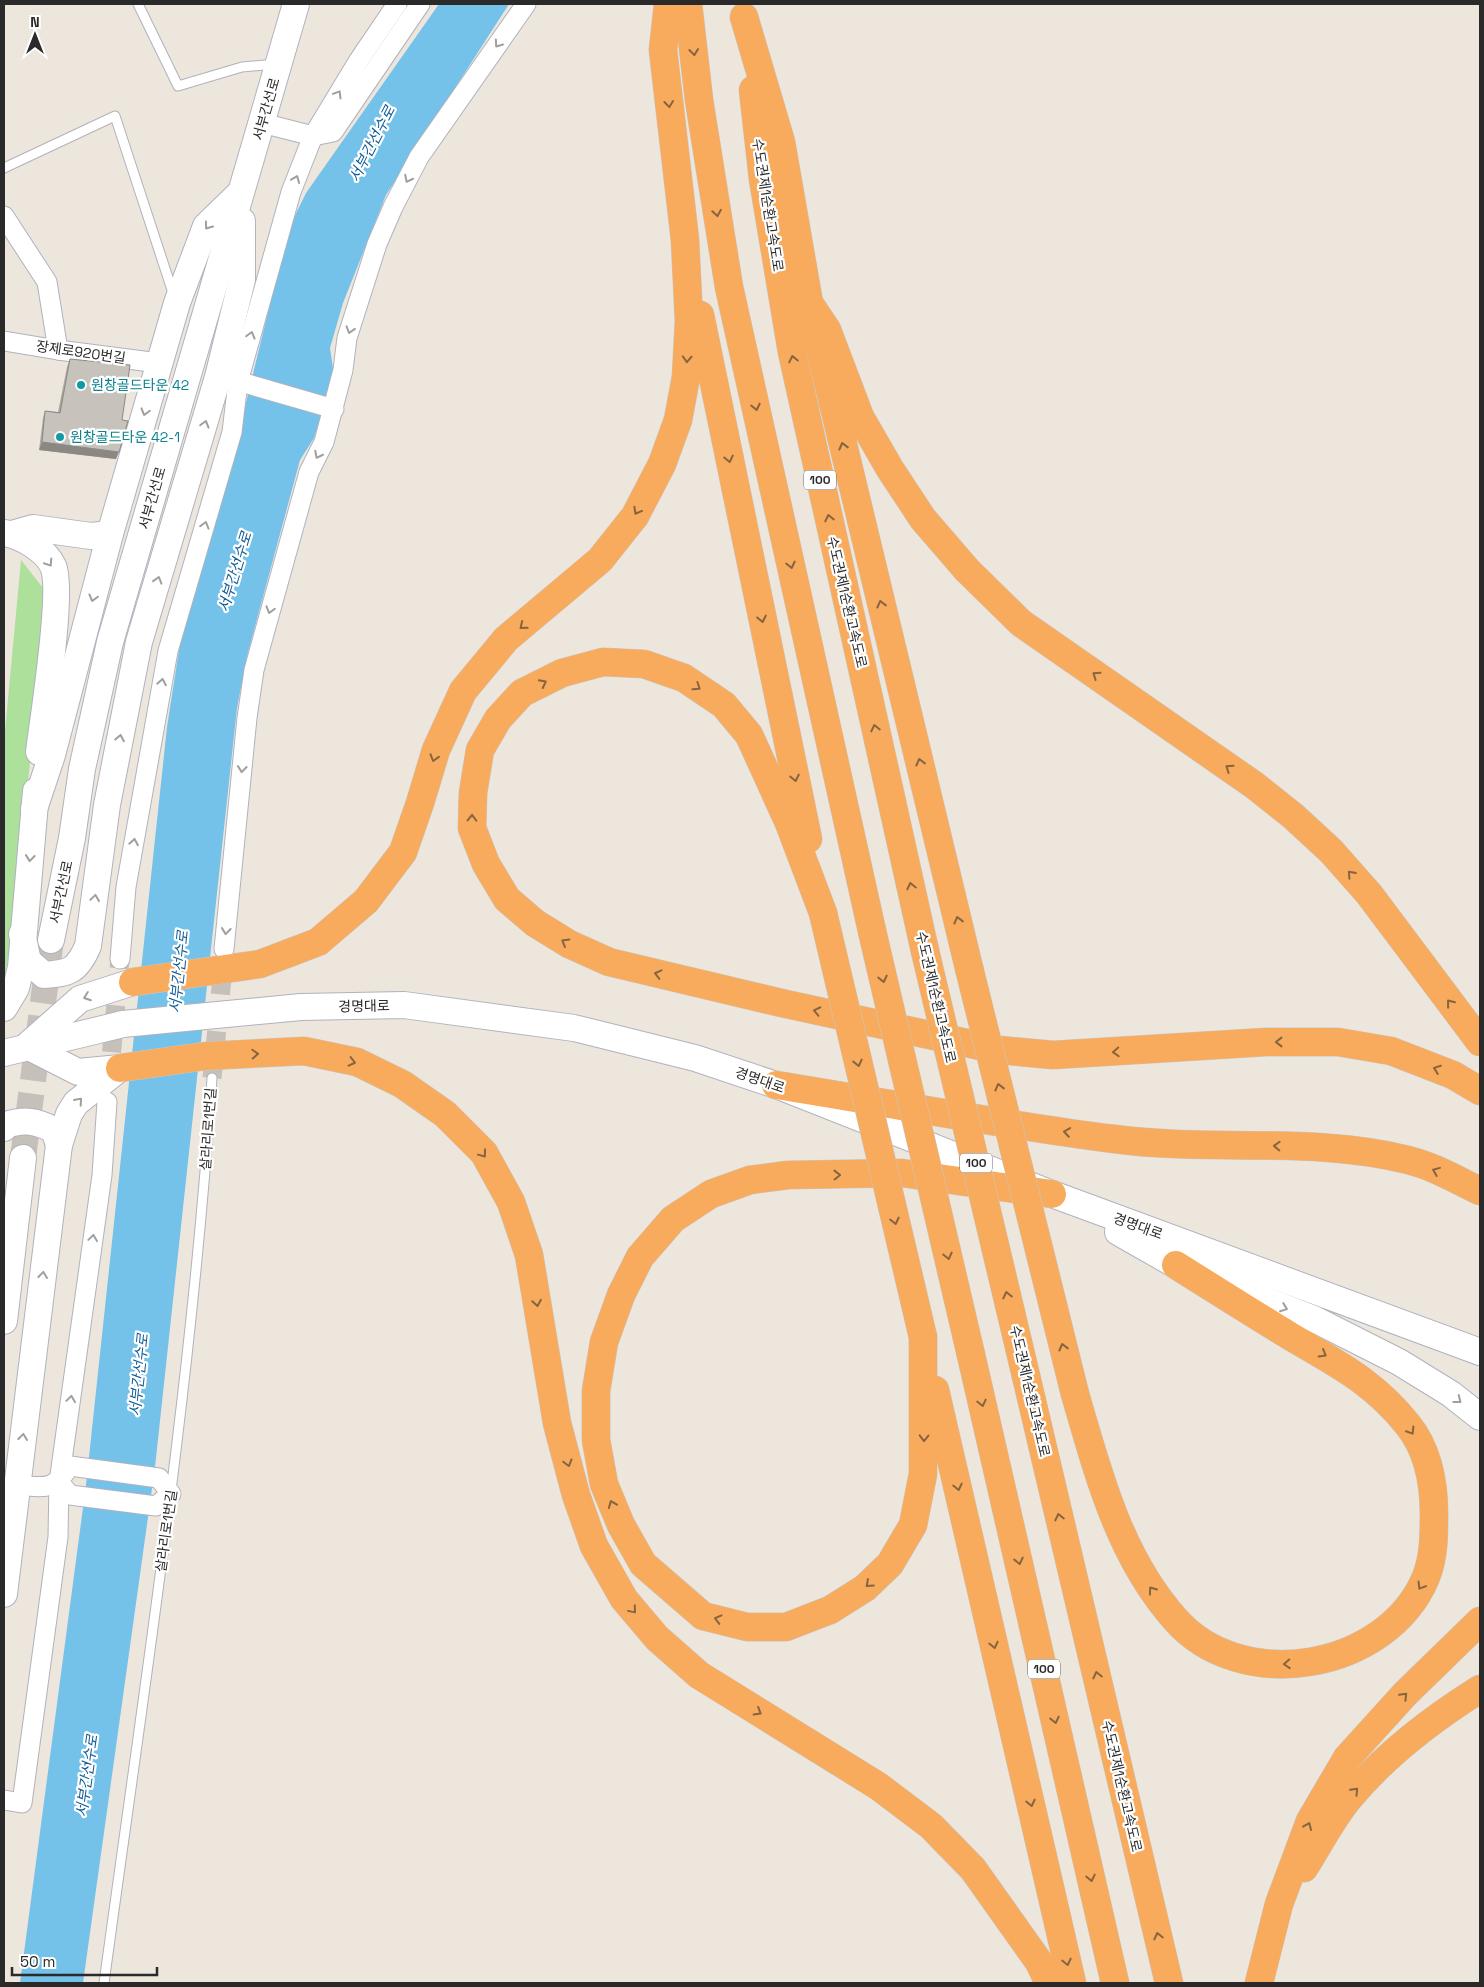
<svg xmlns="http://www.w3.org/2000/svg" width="1484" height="1987" font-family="'Space Grotesk','Noto Sans KR',sans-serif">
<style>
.green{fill:#ade09b}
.water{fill:#74c1ea}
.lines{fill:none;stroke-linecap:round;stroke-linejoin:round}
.street-tunnel{stroke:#c5c0b9;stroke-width:19;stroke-dasharray:19 9;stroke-linecap:butt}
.secondary-tunnel{stroke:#c5c0b9;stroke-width:26;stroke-dasharray:26 13;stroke-linecap:butt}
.lane-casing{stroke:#b0b2bd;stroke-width:11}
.street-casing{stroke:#b0b2bd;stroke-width:21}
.secondary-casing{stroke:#b0b2bd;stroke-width:28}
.highway-casing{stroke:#c8c8c8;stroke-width:29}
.lane{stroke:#fff;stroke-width:9}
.street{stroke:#fff;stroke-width:19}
.secondary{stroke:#fff;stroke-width:26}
.highway{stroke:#f8ab5c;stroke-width:28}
.highway-bridge-casing{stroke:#c8c8c8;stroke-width:29;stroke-linecap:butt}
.highway-bridge{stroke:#f8ab5c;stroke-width:28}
.wall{fill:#aba8a2}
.shaded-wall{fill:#8b8884}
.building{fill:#c7c3bc;stroke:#8b8884}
.oneway{stroke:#9f9f9f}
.oneway2{stroke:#876440}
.culture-dot{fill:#0f9aa8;stroke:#fff;stroke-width:2}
.labels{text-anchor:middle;stroke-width:4.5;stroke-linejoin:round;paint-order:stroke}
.shield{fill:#fff;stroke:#6a6a6a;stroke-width:1}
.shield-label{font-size:12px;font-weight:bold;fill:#2a2a2a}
.street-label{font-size:14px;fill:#2a2a2a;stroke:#fff}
.culture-label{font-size:14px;fill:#0d838f;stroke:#fff;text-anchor:start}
.water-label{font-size:15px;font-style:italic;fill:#135e96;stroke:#fff}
</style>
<rect width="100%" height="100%" fill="#ece6dd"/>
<!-- green -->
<polygon class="green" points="21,560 47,593 13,931 4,979 4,742"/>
<!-- water -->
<polygon class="water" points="439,4 509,4 386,195 343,303 330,348 334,375 314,438 300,460 247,656 237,708 155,1467 83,1983 20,1983 86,1485 167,727 179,650 235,448 288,230 306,193"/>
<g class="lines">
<!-- street-tunnel -->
<g class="street-tunnel">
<polyline points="212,1078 224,958"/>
<polyline points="109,1080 120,959"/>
</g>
<!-- secondary-tunnel -->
<polyline class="secondary-tunnel" points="23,1158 51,940"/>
<defs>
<g id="lane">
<polyline points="138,4 178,86 242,67 276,64"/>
<polyline points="4,168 115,116 174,296"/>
<path d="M104,1983C145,1682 192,1381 212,1078"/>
</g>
<g id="street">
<polyline points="262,123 313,136 333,132 420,4"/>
<polyline points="4,216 47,282 58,350"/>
<polyline points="4,341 58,350 159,363"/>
<polyline points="227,378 334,409"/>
<polyline points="224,949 247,718 254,670 309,472 324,442 343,370 347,338 377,244 393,207 419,157 526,4"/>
<polyline points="120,959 126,887 168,651 232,432 238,382 291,192 313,136 359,60 397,4"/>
<path d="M16,1485C45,1487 52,1492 70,1466L159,1478L171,1494L156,1506L70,1495L59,1482"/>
<polyline points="4,1800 22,1803 58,1537 59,1482 102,1175 107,1102"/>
</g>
<g id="secondary">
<path d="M4,533C20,535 46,550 53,566C64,590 43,719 39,752"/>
<polyline points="12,534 33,528 91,536 110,534"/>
<polyline points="34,809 52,755 110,534 177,303 206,226 240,193"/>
<path d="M22,934L28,961L44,975C70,973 77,971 88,946L107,805L139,642L218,377L242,280V221"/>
<polyline points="51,940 72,838 82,769 110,642 296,4"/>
<polyline points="4,1008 16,988 21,967 36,791"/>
<polyline points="29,1044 80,999 133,982"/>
<polyline points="27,1046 78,1072 120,1068"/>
<polyline points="4,1053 123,1024 301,1007 404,1005 574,1028 695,1058 776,1085 1052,1194 1480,1352"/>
<path d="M4,1128L6,1125C25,1119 36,1121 54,1130L59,1145"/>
<polyline points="1118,1232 1176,1265 1314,1319 1399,1362 1451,1394 1480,1417"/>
<polyline points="4,1321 23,1158"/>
<polyline points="4,1594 59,1145 69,1114 76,1103 120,1068"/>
</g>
<g id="highway">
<polyline points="688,4 699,100 729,287 872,931"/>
<polyline points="744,17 781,142 809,303 969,968"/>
<polyline points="753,90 763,179 792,352 925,951"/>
<polyline points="809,303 827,330 860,417 890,469 923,519 967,570 1021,623 1254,785 1293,816 1331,851 1369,894 1480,1042"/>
<polyline points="700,315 808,839"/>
<polyline points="823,913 789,823 749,735 724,705 684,678 644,664 603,662 562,673 522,693 498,719 480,750 473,793 472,828 486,864 507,899 535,923 569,944 609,962 786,1004 999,1050 1053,1055 1266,1042 1338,1042 1391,1051 1453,1075 1480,1091"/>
<polyline points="133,982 260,964 318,942 366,901 403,852 420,803 436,750 463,691 506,639 600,560 635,516 662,464 678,420 686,377 689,321 685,240 663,50 668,4"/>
<polyline points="120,1068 206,1056 304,1051 357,1062 402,1084 445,1114 484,1153 511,1202 529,1255 557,1423 576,1495 594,1546 624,1599 657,1638 699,1675 878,1786 931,1826 973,1869 1039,1962 1049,1983"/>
<path d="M776,1085C889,1103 1002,1125 1115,1139C1212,1152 1312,1136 1408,1160C1433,1166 1457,1180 1480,1191"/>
<polyline points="923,1337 923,1474 913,1525 890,1564 865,1588 830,1610 786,1627 747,1627 703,1616 643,1564 621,1525 604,1484 596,1440 596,1391 604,1342 621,1295 640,1257 673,1219 711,1194 750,1180 788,1175 902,1173 1052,1194"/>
<polyline points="971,1355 1115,1983"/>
<polyline points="1026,1376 1169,1983"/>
<polyline points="935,1390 1072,1983"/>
<path d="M1075,1394C1098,1473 1119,1556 1175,1619C1241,1695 1387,1671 1426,1577C1434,1557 1434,1535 1434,1514C1434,1483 1428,1450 1408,1425C1373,1381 1337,1364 1290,1336C1252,1313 1214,1289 1176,1265"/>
<path d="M1304,1868C1319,1845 1332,1818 1350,1797C1387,1753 1432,1719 1480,1689"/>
<polyline points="1259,1983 1279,1904 1310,1821 1347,1758 1405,1694 1480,1621"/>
</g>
</defs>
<!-- lane casing -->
<use href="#lane" class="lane-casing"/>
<!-- street casing -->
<use href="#street" class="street-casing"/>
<!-- secondary casing -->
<use href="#secondary" class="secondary-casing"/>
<!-- highway casing -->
<use href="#highway" class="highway-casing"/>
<!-- lane -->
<use href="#lane" class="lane"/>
<!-- street -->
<use href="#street" class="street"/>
<!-- secondary -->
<use href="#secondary" class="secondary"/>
<!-- highway -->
<use href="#highway" class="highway"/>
<defs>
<g id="highway-bridge">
<polyline points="823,913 923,1337"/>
<polyline points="872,931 971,1355"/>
<polyline points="925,951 1026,1376"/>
<polyline points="969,968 1075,1394"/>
</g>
</defs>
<!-- highway-bridge casing -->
<use href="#highway-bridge" class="highway-bridge-casing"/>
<!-- highway-bridge -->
<use href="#highway-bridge" class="highway-bridge"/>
</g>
<!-- wall -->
<polygon class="wall" points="70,359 116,459 39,450 43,418 45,411 58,412 67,367"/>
<!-- shaded-wall -->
<polygon class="shaded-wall" points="42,442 119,452 116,459 39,450"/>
<!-- building -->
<polygon class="building" points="70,359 130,365 122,420 128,421 119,452 42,442 45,411 60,413"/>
<!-- one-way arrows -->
<defs><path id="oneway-chevron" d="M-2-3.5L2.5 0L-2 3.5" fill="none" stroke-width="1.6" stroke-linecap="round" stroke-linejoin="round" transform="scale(1.25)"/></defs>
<g class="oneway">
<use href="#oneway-chevron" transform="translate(498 44) rotate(125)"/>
<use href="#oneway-chevron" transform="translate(338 94) rotate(-59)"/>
<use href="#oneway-chevron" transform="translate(296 179) rotate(-68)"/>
<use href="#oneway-chevron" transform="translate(408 179) rotate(117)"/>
<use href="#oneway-chevron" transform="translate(208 226) rotate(126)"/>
<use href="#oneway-chevron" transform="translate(350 330) rotate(107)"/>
<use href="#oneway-chevron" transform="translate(251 335) rotate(-74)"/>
<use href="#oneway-chevron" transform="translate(145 412) rotate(106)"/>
<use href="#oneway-chevron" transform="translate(205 424) rotate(-74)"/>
<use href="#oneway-chevron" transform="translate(318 455) rotate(117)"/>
<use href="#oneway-chevron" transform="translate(205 525) rotate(-74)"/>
<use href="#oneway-chevron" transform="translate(49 563) rotate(57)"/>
<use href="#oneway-chevron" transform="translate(158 580) rotate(-73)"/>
<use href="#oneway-chevron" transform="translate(93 598) rotate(105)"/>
<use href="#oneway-chevron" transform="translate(270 610) rotate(106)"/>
<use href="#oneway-chevron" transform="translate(162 682) rotate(-80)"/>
<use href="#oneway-chevron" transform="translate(120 738) rotate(-79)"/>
<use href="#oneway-chevron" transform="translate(242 769) rotate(96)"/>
<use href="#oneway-chevron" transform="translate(134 842) rotate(-80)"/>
<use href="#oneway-chevron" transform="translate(30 858) rotate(96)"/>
<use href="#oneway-chevron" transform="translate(95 898) rotate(-82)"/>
<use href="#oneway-chevron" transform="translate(226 931) rotate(96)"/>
<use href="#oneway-chevron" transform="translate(87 997) rotate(160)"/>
<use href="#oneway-chevron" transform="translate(79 1101) rotate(-49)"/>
<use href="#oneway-chevron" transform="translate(93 1238) rotate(-82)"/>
<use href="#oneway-chevron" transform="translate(43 1275) rotate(-83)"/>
<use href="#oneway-chevron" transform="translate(1284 1308) rotate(21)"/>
<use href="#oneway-chevron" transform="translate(71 1399) rotate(-82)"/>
<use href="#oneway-chevron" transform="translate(1458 1400) rotate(38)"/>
<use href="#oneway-chevron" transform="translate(23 1437) rotate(-83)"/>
</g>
<g class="oneway2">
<use href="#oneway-chevron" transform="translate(694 52) rotate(83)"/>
<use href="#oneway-chevron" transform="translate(669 104) rotate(83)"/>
<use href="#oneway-chevron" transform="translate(717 213) rotate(81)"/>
<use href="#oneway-chevron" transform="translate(687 359) rotate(93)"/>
<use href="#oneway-chevron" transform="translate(793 359) rotate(-102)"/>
<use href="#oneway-chevron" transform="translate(756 407) rotate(77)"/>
<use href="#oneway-chevron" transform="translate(843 446) rotate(-104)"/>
<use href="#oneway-chevron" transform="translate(729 459) rotate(78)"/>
<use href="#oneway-chevron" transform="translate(637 511) rotate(119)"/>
<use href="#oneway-chevron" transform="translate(829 518) rotate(-103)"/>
<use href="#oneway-chevron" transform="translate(791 565) rotate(77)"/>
<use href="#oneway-chevron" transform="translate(881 604) rotate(-104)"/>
<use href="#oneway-chevron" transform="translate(762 619) rotate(78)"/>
<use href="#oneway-chevron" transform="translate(523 626) rotate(141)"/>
<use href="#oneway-chevron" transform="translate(1096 675) rotate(-145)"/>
<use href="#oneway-chevron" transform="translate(543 683) rotate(-27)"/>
<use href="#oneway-chevron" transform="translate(697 687) rotate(34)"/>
<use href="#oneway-chevron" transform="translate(875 728) rotate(-103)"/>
<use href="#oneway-chevron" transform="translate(434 758) rotate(107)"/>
<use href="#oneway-chevron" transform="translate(920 762) rotate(-104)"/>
<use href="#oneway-chevron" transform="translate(1229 768) rotate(-145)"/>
<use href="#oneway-chevron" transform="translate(795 778) rotate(78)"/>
<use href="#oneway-chevron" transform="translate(472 818) rotate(-89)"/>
<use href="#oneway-chevron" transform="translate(1351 874) rotate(-132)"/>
<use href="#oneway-chevron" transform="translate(911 886) rotate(-103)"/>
<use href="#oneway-chevron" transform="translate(958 920) rotate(-104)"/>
<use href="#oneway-chevron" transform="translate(565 942) rotate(-150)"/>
<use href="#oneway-chevron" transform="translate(658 974) rotate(-166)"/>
<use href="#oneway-chevron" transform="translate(883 979) rotate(77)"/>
<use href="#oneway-chevron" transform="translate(1450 1003) rotate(-128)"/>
<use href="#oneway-chevron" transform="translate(817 1011) rotate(-168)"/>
<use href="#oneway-chevron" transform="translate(1279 1042) rotate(180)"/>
<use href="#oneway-chevron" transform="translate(1116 1052) rotate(177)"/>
<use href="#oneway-chevron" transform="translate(255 1054) rotate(-3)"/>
<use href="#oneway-chevron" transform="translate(352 1062) rotate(14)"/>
<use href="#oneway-chevron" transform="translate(858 1063) rotate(77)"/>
<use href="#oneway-chevron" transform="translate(1437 1069) rotate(-159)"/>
<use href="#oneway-chevron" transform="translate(999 1087) rotate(-104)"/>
<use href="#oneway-chevron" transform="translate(1067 1132) rotate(-171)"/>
<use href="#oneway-chevron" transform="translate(1277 1146) rotate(-178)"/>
<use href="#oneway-chevron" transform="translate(483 1154) rotate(53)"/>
<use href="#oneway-chevron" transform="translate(1436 1171) rotate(-158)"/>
<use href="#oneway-chevron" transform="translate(837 1175) rotate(-1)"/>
<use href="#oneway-chevron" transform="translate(895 1221) rotate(77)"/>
<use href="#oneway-chevron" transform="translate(948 1256) rotate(77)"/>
<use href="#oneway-chevron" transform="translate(1007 1295) rotate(-103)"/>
<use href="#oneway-chevron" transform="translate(537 1303) rotate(81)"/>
<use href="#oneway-chevron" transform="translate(1063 1347) rotate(-104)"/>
<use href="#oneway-chevron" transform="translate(1323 1354) rotate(30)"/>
<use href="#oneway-chevron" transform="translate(982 1403) rotate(77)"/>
<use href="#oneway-chevron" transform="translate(1411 1431) rotate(58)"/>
<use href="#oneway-chevron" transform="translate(924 1438) rotate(91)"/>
<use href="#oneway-chevron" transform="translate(568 1463) rotate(75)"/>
<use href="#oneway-chevron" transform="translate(958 1487) rotate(77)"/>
<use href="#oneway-chevron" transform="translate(612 1504) rotate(-112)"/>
<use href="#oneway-chevron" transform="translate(1059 1517) rotate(-103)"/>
<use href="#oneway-chevron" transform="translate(1019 1561) rotate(77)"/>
<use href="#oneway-chevron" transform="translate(869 1584) rotate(138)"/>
<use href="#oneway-chevron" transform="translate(1421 1586) rotate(121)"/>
<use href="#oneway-chevron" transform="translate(1152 1590) rotate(-126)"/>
<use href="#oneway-chevron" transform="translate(633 1610) rotate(50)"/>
<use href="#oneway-chevron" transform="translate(718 1619) rotate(-166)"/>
<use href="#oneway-chevron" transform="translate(994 1645) rotate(77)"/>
<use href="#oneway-chevron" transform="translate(1287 1664) rotate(176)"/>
<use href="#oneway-chevron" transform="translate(1097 1675) rotate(-103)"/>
<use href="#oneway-chevron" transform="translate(1404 1696) rotate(-46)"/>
<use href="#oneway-chevron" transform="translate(758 1712) rotate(31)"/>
<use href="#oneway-chevron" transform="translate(1055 1720) rotate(77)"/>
<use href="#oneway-chevron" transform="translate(1355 1791) rotate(-47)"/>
<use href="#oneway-chevron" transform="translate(1031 1803) rotate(77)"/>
<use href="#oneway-chevron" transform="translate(1308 1826) rotate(-67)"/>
<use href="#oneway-chevron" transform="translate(1091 1878) rotate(77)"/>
<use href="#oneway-chevron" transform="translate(1158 1936) rotate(-103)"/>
<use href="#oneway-chevron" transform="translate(1067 1962) rotate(77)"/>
</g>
<!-- markers -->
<g class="culture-dot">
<circle cx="81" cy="385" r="5"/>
<circle cx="60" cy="437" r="5"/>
</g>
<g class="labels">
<!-- shield labels -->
<g class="shield">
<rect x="804" y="470.5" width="32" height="19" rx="4"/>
<rect x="960" y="1153.5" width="32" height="19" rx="4"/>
<rect x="1028" y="1659.5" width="32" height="19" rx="4"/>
</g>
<g class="shield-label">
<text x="820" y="484">100</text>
<text x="976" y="1167">100</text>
<text x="1044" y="1673">100</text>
</g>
<!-- street labels -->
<g class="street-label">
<text transform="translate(266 109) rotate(-74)" y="5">서부간선로</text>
<text transform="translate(768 205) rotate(81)" y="5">수도권제1순환고속도로</text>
<text transform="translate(81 352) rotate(8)" y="5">장제로920번길</text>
<text transform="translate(152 498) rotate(-74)" y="5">서부간선로</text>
<text transform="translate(847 602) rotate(77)" y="5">수도권제1순환고속도로</text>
<text transform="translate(61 892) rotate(-78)" y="5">서부간선로</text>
<text transform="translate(936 997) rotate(77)" y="5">수도권제1순환고속도로</text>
<text transform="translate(364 1006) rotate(-1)" y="5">경명대로</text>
<text transform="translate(760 1080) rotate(19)" y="5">경명대로</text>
<text transform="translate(208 1129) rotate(-86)" y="5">살라리로1번길</text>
<text transform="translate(1138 1226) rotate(20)" y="5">경명대로</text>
<text transform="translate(1030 1391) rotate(77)" y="5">수도권제1순환고속도로</text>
<text transform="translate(166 1531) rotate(-82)" y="5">살라리로1번길</text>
<text transform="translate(1122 1786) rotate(77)" y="5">수도권제1순환고속도로</text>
</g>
<!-- culture labels -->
<g class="culture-label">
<text x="91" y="390">원창골드타운 42</text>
<text x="70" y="442">원창골드타운 42-1</text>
</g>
<!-- water labels -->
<g class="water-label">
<text transform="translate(372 144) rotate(-63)" y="5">서부간선수로</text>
<text transform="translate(235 572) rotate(-73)" y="5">서부간선수로</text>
<text transform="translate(179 972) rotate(-84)" y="5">서부간선수로</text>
<text transform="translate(139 1375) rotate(-84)" y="5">서부간선수로</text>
<text transform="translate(87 1776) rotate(-82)" y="5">서부간선수로</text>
</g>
</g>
<!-- border -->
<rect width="1484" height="1987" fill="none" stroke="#2a2a2a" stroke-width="10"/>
<!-- north arrow -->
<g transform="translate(35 35)" stroke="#ffffff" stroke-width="4" paint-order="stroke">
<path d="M0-4L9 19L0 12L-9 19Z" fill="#2a2a2a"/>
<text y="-8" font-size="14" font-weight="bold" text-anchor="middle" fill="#2a2a2a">N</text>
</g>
<!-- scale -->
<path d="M12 1967v8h145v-8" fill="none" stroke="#2a2a2a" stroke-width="2.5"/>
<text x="20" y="1967" font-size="15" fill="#2a2a2a" stroke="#ffffff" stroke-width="4" paint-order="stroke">50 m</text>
</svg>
